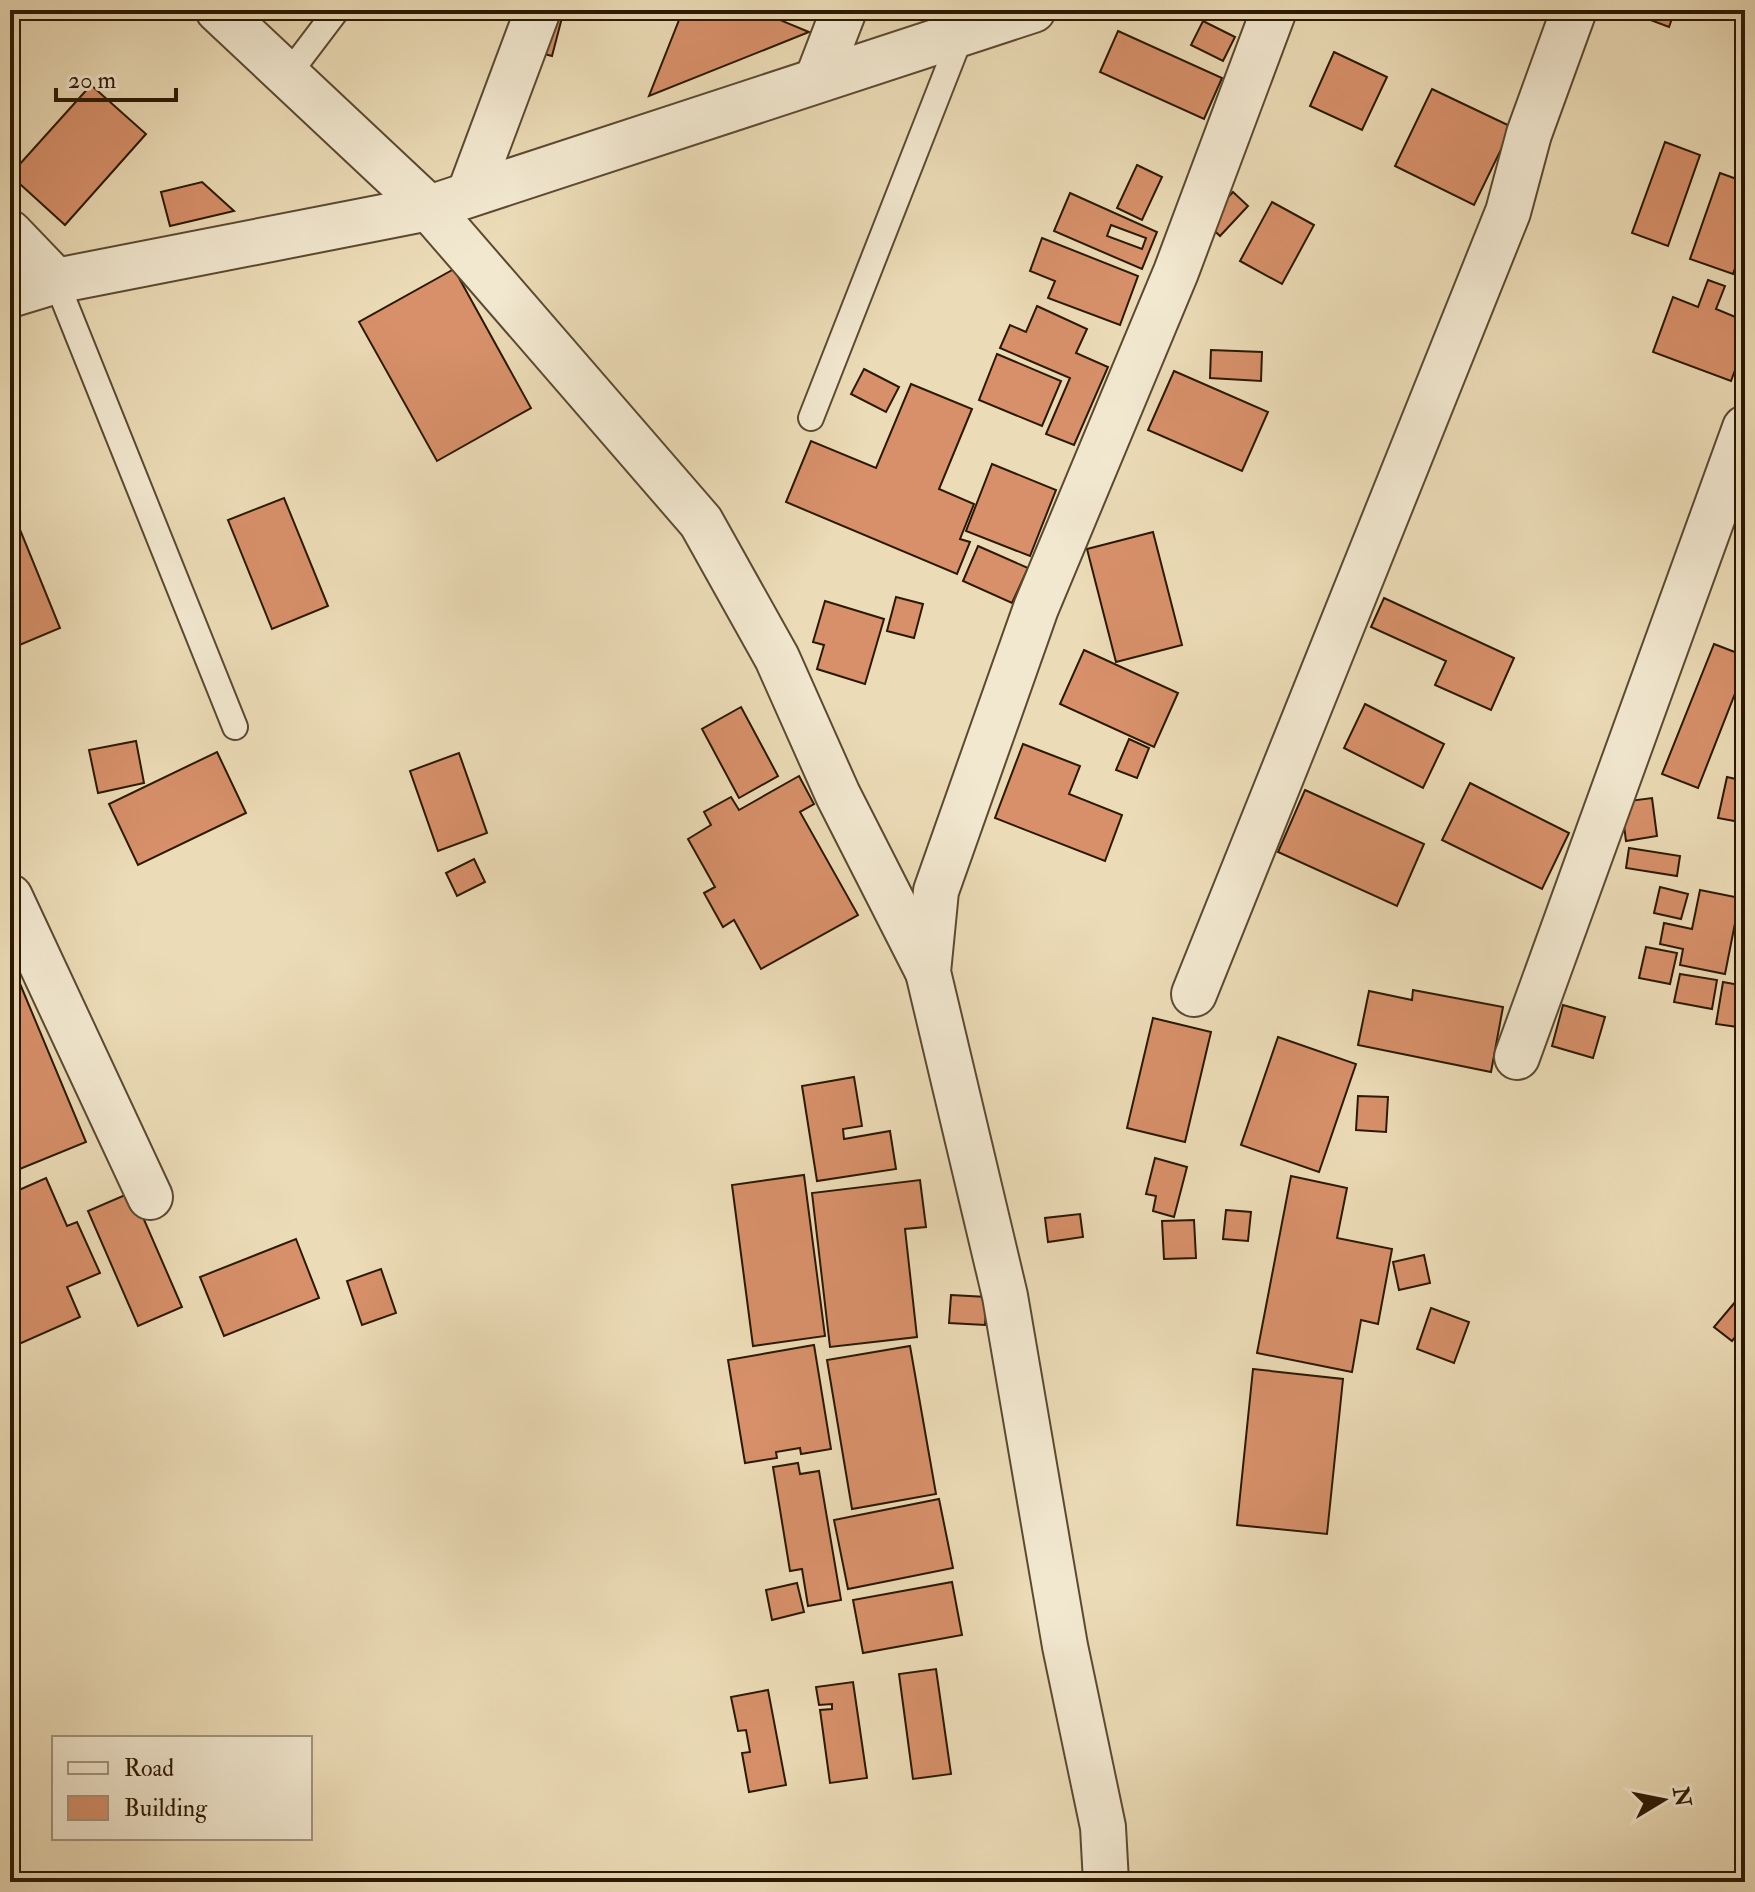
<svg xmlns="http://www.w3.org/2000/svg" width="1755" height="1892" font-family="'IM FELL Double Pica',serif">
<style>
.building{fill:#d7906a;stroke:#2b1903;stroke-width:2;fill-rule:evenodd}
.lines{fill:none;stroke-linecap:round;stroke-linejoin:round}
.service-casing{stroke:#5b4a30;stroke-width:28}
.minor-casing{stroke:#5b4a30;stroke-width:48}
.service{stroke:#f2e8d0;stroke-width:24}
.minor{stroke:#f2e8d0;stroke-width:44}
</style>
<rect width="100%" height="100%" fill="#ebdbb6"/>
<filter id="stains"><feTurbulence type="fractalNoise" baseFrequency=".0025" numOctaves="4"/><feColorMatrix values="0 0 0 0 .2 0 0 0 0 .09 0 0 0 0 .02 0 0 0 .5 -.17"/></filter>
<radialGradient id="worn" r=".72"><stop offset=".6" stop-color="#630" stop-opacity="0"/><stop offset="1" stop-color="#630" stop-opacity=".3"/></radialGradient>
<!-- building -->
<g class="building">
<polygon points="544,10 564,10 552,56 533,51"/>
<polygon points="683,10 756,10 809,32 649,96"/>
<polygon points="1624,10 1675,10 1669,27"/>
<polygon points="1745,10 1745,23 1701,11 1701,10"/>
<polygon points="1203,21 1235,37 1223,61 1191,45"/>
<polygon points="1118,31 1222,78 1204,119 1100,72"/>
<polygon points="1334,52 1387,77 1362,130 1310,106"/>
<polygon points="91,85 146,134 65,225 10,175"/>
<polygon points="1432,89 1512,127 1474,205 1395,166"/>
<polygon points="1665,142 1700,155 1668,246 1632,233"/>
<polygon points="1137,165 1162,177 1142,220 1117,208"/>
<polygon points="1720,173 1745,182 1745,240 1733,274 1690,259"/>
<polygon points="202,182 234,211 170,226 161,192"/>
<polygon points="1233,192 1248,206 1220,236 1205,222"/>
<path d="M1070,193L1157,232L1142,269L1054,231ZM1111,225L1146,238L1142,249L1107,236Z"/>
<polygon points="1272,202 1314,225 1282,284 1240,261"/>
<polygon points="1042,238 1138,276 1120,325 1048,298 1055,281 1030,271"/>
<polygon points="454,269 531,408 437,461 359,322"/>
<polygon points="1708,280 1725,286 1716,309 1745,321 1745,343 1731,381 1653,352 1673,297 1698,307"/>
<polygon points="1037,306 1087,329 1076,353 1108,367 1074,445 1046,434 1070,378 1000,348 1010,325 1026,332"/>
<polygon points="1211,350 1262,352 1261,381 1210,378"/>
<polygon points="997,354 1061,381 1042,426 979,400"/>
<polygon points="864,369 899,387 886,412 851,394"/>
<polygon points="1174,371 1268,412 1242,471 1148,430"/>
<polygon points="911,384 972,409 939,489 974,504 960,539 970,542 957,574 786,502 811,441 876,468"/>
<polygon points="992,464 1056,490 1030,556 966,531"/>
<polygon points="284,498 328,606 272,629 228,520"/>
<polygon points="10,505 60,628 10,649"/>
<polygon points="1153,532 1182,645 1116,662 1087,549"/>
<polygon points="978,546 1028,568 1012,603 963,581"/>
<polygon points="896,597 923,604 914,638 887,631"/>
<polygon points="1384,598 1514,658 1491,710 1435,685 1446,661 1371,627"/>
<polygon points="825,601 884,619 865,684 817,669 824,645 813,642"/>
<polygon points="1714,644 1745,656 1745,668 1698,788 1662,774"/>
<polygon points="1084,650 1178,693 1154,747 1060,704"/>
<polygon points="1365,704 1444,744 1423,788 1344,748"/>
<polygon points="741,707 778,776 739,798 702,729"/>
<polygon points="1129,739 1149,748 1137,778 1116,770"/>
<polygon points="136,741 144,783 98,793 89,750"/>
<polygon points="1023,744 1080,766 1069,794 1122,815 1105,861 995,818"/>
<polygon points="217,752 246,813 138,865 109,804"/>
<polygon points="459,753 487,833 438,851 410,771"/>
<polygon points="799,776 814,804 800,812 858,915 761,969 734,920 723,927 704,893 715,887 688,839 711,825 704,812 731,797 739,810"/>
<polygon points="1727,777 1745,781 1745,823 1718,818"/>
<polygon points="1470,783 1569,833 1542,889 1442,840"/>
<polygon points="1305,790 1424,844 1397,906 1278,852"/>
<polygon points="1652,798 1657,836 1626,841 1621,802"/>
<polygon points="1629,848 1680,856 1677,876 1626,868"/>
<polygon points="474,859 485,882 457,896 446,873"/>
<polygon points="1660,887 1688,894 1681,919 1654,913"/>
<polygon points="1700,890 1740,898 1725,974 1680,965 1683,949 1660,944 1664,923 1692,929"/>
<polygon points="1646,947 1677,953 1670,984 1639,978"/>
<polygon points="1680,974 1717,980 1712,1009 1674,1002"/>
<polygon points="18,979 86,1142 10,1173 10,982"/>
<polygon points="1723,982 1745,986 1745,1028 1716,1024"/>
<polygon points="1413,990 1503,1007 1491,1072 1358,1045 1369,991 1412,1000"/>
<polygon points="1563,1005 1605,1017 1593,1058 1552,1046"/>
<polygon points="1153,1018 1211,1032 1185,1142 1127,1128"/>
<polygon points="1278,1037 1356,1064 1319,1172 1241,1145"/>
<polygon points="854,1077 862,1126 843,1129 844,1139 890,1131 896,1169 817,1181 802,1086"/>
<polygon points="1358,1096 1388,1097 1386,1132 1356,1130"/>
<polygon points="1155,1158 1187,1167 1174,1217 1153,1211 1156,1196 1146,1194"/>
<polygon points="804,1175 825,1336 753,1346 732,1185"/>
<polygon points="1291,1176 1347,1188 1337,1238 1392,1249 1378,1324 1361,1320 1352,1372 1257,1353"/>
<polygon points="46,1178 67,1226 77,1222 100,1273 67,1287 80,1317 10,1348 10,1194"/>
<polygon points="920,1180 926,1227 905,1229 917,1337 830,1347 812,1193"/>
<polygon points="132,1192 182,1307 138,1326 88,1211"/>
<polygon points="1226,1210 1251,1212 1248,1241 1223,1239"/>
<polygon points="1080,1214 1083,1237 1048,1242 1045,1218"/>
<polygon points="1194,1220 1196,1258 1164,1259 1162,1221"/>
<polygon points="296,1239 319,1298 224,1336 200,1277"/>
<polygon points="1424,1255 1430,1283 1399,1290 1393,1262"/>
<polygon points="381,1269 396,1313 362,1325 347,1281"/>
<polygon points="951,1295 987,1297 985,1325 949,1323"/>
<polygon points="1736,1301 1745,1308 1745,1324 1732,1341 1714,1327"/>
<polygon points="1431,1308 1469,1322 1454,1363 1417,1349"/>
<polygon points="814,1345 831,1449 801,1454 800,1448 776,1452 777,1458 745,1463 728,1360"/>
<polygon points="910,1346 936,1494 852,1509 827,1360"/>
<polygon points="1253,1369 1343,1379 1327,1534 1237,1525"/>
<polygon points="798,1463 800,1474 819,1471 841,1600 808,1606 802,1569 790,1571 773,1467"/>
<polygon points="939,1499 953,1568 848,1589 834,1520"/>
<polygon points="952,1582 962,1635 863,1653 853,1600"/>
<polygon points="797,1583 804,1612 772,1620 766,1590"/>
<polygon points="936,1669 951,1774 913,1779 899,1674"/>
<polygon points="853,1682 867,1778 830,1783 820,1710 832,1709 832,1704 819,1705 816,1687"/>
<polygon points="768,1690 786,1785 749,1792 742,1753 750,1752 746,1730 738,1731 731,1697"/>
</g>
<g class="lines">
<defs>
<g id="service">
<polyline points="287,76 337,10"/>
<polyline points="56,281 235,727"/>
<polyline points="811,418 962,33"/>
</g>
<g id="minor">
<polyline points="218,10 429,208 701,522 777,658 838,795 928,972"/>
<polyline points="817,80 844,10"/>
<polyline points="470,192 538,10"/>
<polyline points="10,233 56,281"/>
<polyline points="10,295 56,281 429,208 1033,10"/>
<polyline points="10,897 150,1197"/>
<polyline points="1194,994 1508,212 1529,134 1574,10"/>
<polyline points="1517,1057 1745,428"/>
<polyline points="1106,1882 1103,1827 1065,1646 1005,1296 928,972 936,891 1036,608 1176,272 1274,10"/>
</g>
</defs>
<!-- service casing -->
<use href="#service" class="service-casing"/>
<!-- minor casing -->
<use href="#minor" class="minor-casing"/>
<!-- service -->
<use href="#service" class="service"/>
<!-- minor -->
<use href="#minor" class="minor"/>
</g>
<!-- margin -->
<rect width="1755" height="1892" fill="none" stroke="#ebdbb6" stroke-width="40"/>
<rect x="12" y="12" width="1731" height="1868" fill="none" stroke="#2b1903" stroke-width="4"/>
<rect x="20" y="20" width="1715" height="1852" fill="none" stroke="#2b1903" stroke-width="2"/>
<!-- legend -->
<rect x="52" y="1736" width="260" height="104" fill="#f2e8d0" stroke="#a2957e" stroke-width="2"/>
<rect x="68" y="1762" width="40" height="12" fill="#f2e8d0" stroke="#a2957e" stroke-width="2"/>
<text x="124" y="1776" font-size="24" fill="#2b1903">Road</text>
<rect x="68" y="1796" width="40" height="24" fill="#d7906a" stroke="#a2957e" stroke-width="2"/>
<text x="124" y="1816" font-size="24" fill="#2b1903">Building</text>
<!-- north arrow -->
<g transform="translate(1663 1800) rotate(80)" stroke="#f2e8d0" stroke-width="6" paint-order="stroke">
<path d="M0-6L14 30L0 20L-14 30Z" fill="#2b1903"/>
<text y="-12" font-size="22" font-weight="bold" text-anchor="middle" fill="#2b1903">N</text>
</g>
<!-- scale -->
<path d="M56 88v12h120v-12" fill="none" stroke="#2b1903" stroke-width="4"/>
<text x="68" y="88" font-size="24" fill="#2b1903" stroke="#f2e8d0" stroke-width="6" paint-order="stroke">20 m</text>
<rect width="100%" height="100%" filter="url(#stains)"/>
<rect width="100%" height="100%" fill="url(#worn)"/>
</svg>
